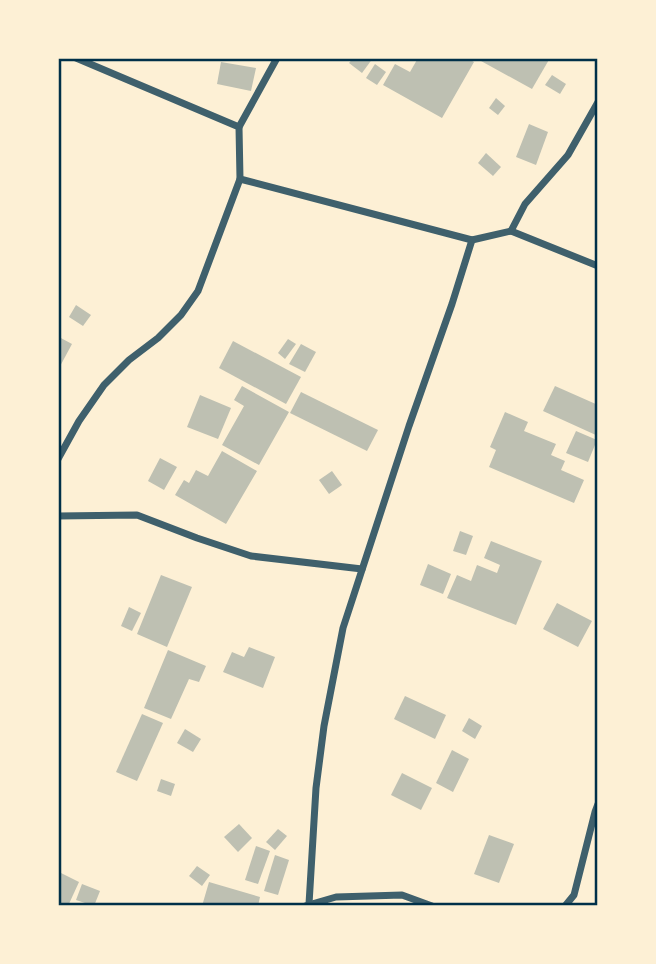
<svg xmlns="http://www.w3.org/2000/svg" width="656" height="964" font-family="'Space Grotesk',sans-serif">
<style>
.building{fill:#bec0b2}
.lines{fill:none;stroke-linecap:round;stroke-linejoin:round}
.minor{stroke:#3f606c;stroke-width:7}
.neatline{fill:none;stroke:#003049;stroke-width:2.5}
</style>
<rect width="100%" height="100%" fill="#fdf0d5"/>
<!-- building -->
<g class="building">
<polygon points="353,58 373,58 362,73 349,63"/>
<polygon points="418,58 467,58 474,62 442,118 383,85 395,64 410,72"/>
<polygon points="483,58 550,58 532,89 481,61"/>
<polygon points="221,62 256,68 251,91 217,84"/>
<polygon points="375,64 386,72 377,85 366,78"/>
<polygon points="552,75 566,84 560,94 545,85"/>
<polygon points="496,98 505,106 498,115 489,108"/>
<polygon points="529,124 548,132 536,165 516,157"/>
<polygon points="486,153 501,167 493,176 478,163"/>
<polygon points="76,305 91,315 83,326 69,317"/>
<polygon points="59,337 72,344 58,370 58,340"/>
<polygon points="288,339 296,344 285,359 278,353"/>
<polygon points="233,341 301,377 286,404 219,368"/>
<polygon points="301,344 316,352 305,372 289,364"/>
<polygon points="242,386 289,412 259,465 222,445 244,406 234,400"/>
<polygon points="555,386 598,405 598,436 543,411"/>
<polygon points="301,392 378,430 367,451 290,413"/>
<polygon points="200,395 231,408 218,439 187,427"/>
<polygon points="505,412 528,422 524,431 556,444 551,455 565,461 561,470 584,480 574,503 489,467 496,450 490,447"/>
<polygon points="576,431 597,440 588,462 566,453"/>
<polygon points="222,451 257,471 226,524 175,495 184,480 189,483 196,470 208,476"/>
<polygon points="160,458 177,467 164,490 148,481"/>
<polygon points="332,471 342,485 329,494 319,480"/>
<polygon points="460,531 473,536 466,555 453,551"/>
<polygon points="491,541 542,561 516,625 447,598 457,575 471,581 477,565 497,573 500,565 484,558"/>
<polygon points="428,564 451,574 443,594 420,585"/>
<polygon points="161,575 192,587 167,647 137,634"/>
<polygon points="557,603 592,621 578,647 543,629"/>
<polygon points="129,607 141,613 132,631 121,626"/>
<polygon points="249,647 275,657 263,688 223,672 232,652 244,657"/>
<polygon points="168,650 206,666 199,682 189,679 171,719 144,708"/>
<polygon points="405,696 446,715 435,739 394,719"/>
<polygon points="142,714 163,723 137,781 116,772"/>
<polygon points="469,718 482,726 475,739 462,731"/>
<polygon points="185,729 201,739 193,752 177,743"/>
<polygon points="452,750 469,759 453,792 436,783"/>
<polygon points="402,773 432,788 421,810 391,795"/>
<polygon points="161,779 175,784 171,796 157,791"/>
<polygon points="239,824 252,838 238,852 224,837"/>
<polygon points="278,829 287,836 275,850 266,842"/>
<polygon points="489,835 514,844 499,883 474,874"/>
<polygon points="256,846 270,851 258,884 245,880"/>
<polygon points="275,855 289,860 278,895 264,891"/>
<polygon points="197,866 210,875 202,886 189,876"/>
<polygon points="61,873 79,882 68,906 58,906 58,880"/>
<polygon points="209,882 260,897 258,906 202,906"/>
<polygon points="82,884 100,891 94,906 76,900"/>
</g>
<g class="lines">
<!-- minor -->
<g class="minor">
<polyline points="76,58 239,127 240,179 472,240 511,231 598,266"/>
<polyline points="239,127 277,58"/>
<polyline points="511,231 525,204 568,155 598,102"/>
<polyline points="58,459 79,421 104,385 129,360 158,338 181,315 198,291 240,179"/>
<polyline points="58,516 137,515 197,538 251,556 362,569"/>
<polyline points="309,904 316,788 324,726 343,628 409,426 452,304 472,240"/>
<polyline points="305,906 336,897 402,895 432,906"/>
<polyline points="565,906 574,895 595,812 598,804"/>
</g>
</g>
<!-- border -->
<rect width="656" height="964" fill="none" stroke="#fdf0d5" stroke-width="119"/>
<rect x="60" y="60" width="536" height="844" class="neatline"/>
</svg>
